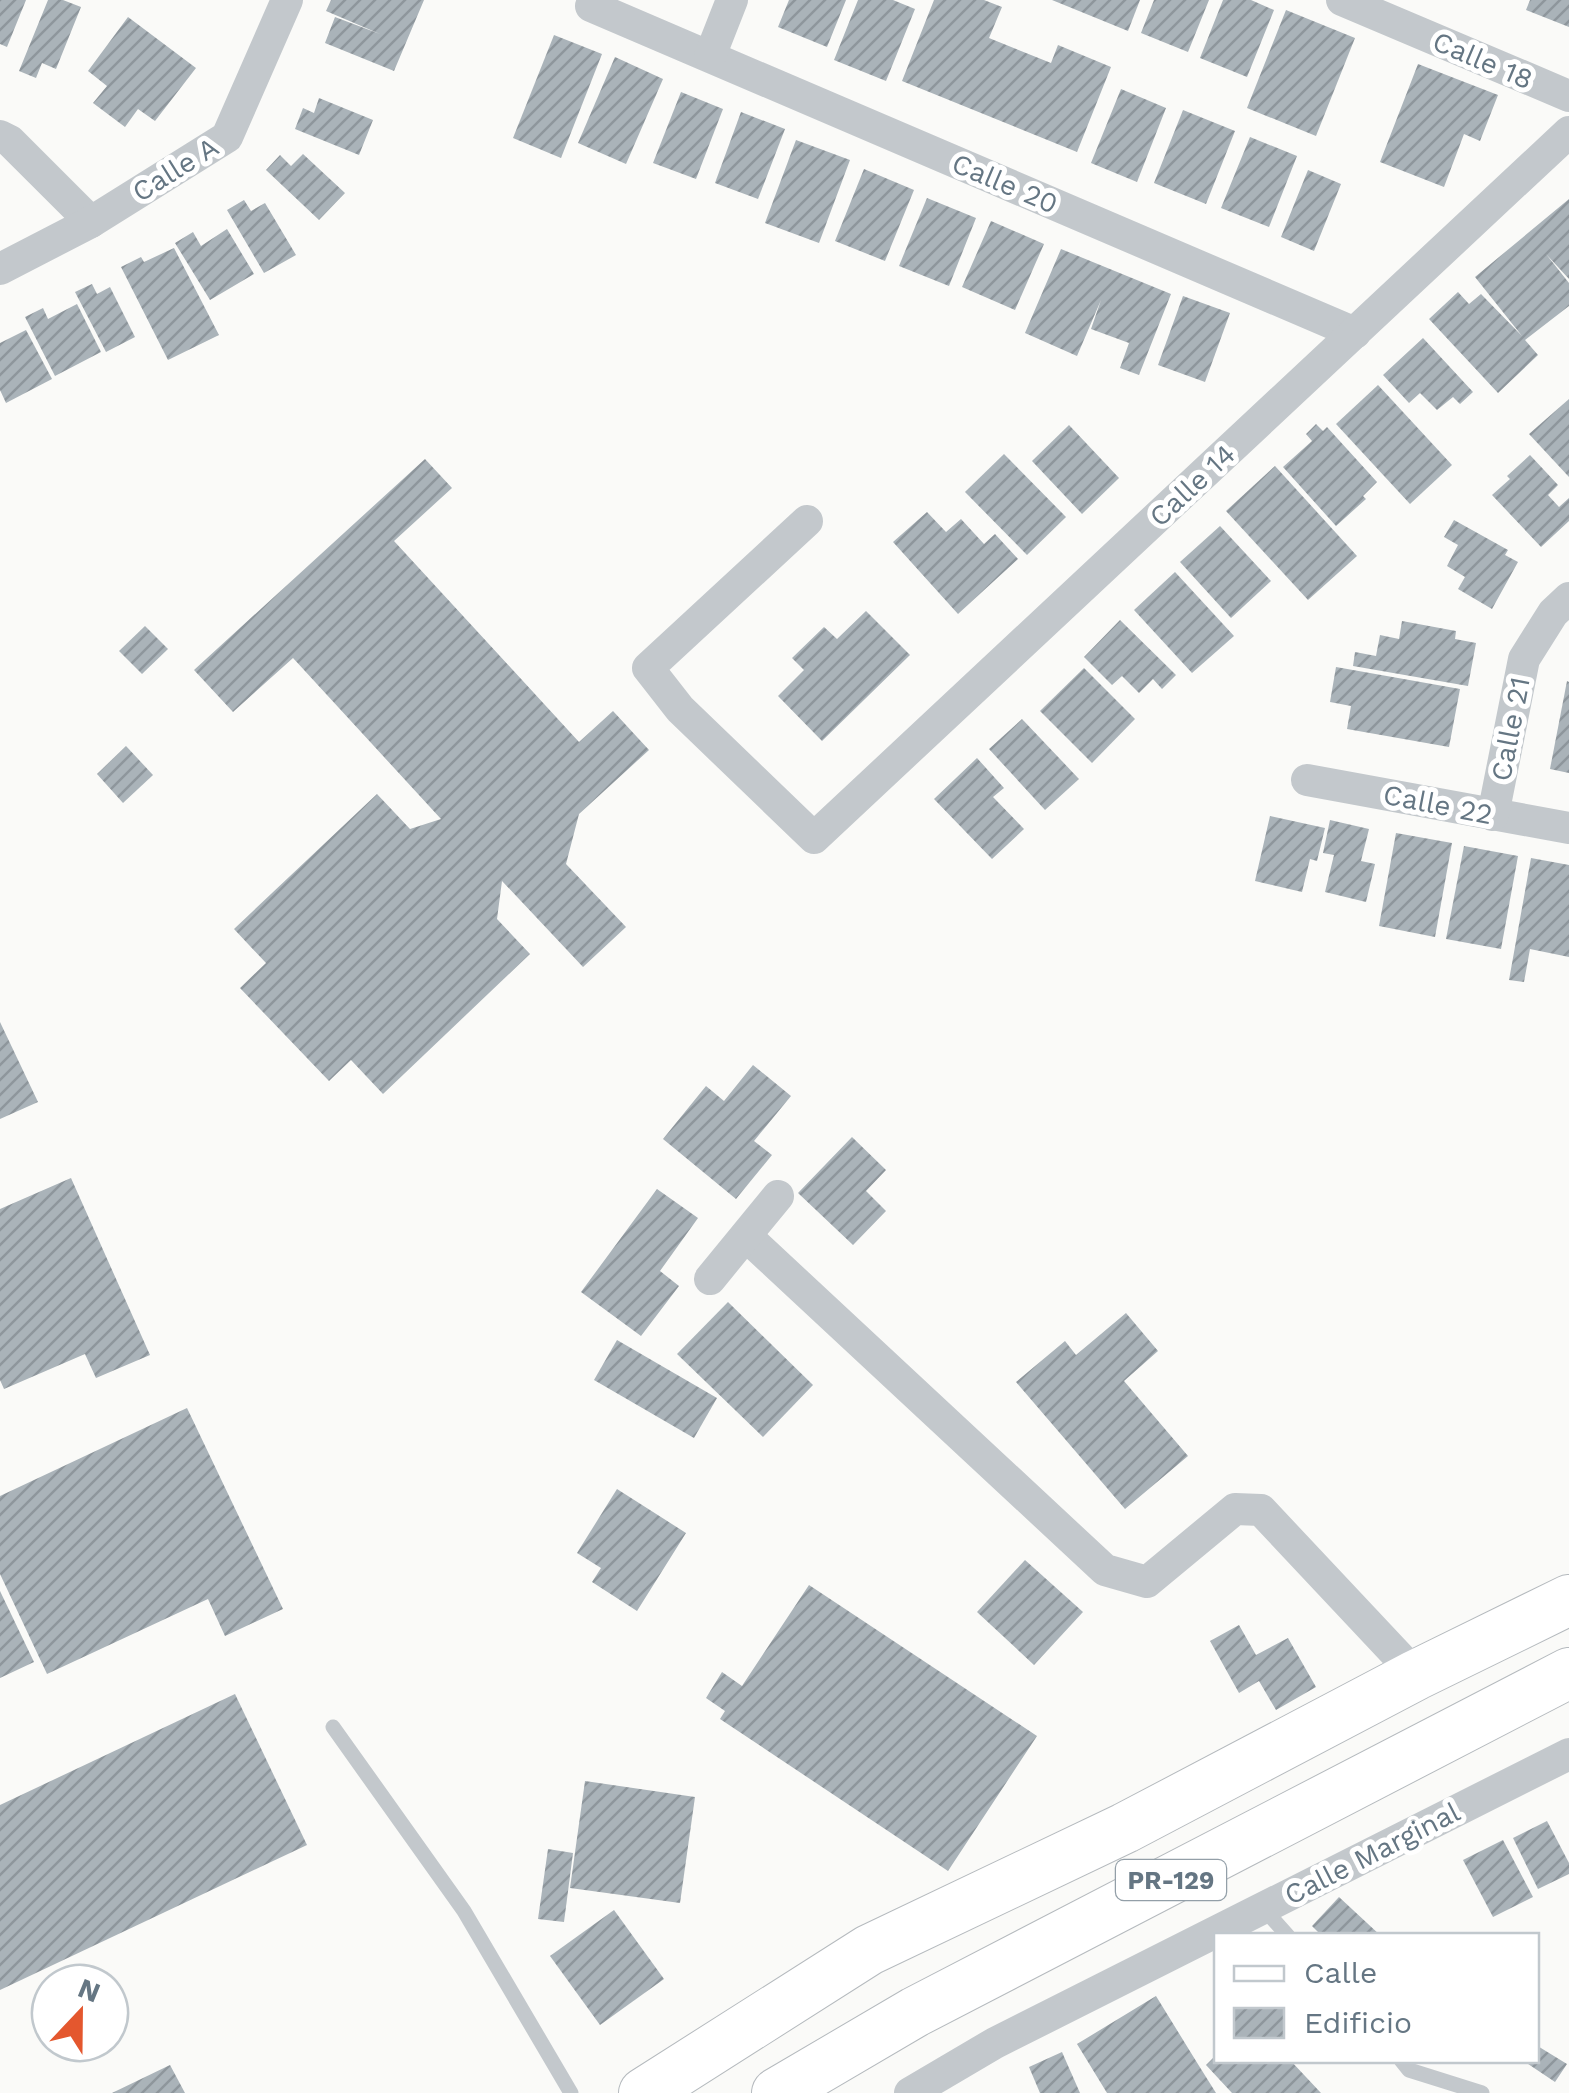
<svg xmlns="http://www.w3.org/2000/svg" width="1569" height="2093" font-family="'Work Sans',sans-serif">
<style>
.building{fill:url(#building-hatch)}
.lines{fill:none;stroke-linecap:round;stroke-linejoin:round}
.primary-casing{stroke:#b5babe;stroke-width:52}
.lane{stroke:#c3c8cc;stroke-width:15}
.street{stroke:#c3c8cc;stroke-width:32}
.primary{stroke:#fff;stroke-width:50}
.labels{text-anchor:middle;stroke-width:10;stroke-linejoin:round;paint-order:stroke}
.shield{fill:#fff;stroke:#939fa8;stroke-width:2.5}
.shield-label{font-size:25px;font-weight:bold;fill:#657683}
.street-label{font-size:28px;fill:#657683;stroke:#fff}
</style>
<defs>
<pattern id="building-hatch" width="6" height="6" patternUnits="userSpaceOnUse" patternTransform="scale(2.5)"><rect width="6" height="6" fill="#aab3b9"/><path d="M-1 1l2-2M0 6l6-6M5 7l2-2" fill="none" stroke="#8e969c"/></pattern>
</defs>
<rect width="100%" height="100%" fill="#fafaf8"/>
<!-- building -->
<g class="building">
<polygon points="0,0 26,0 7,47 0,44"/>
<polygon points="48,0 63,0 81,7 56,69 42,63 36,78 19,71"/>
<polygon points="331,0 424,0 394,71 325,43 335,17 380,34 326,11"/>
<polygon points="789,0 846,0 827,47 778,27"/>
<polygon points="858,0 893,0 915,9 886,81 834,60"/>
<polygon points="934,0 984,0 1002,7 989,38 1051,63 1058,45 1111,67 1077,152 902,81"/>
<polygon points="1052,0 1140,0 1128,31"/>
<polygon points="1154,0 1209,0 1188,52 1141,33"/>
<polygon points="1223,0 1251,0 1274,10 1247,77 1200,58"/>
<polygon points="1530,0 1569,0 1569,27 1526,10"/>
<polygon points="1286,10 1355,38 1316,136 1247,108"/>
<polygon points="128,17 196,68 155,121 138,109 125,127 93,103 107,86 88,71"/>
<polygon points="554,35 602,54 561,158 513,138"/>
<polygon points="615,57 663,79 626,164 578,143"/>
<polygon points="1418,64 1498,95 1480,141 1464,134 1444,187 1380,162"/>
<polygon points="1121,89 1166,108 1137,182 1091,163"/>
<polygon points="681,92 723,109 696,179 653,163"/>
<polygon points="319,98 373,120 359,155 295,129 303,108 314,113"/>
<polygon points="1183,110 1235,131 1206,204 1154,183"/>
<polygon points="741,112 785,129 758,199 715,183"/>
<polygon points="1250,137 1297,156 1269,227 1221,208"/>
<polygon points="796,140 850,160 819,243 765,223"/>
<polygon points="303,154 345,193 319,220 266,170 280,155 291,166"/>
<polygon points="864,169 914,190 885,261 835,241"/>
<polygon points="1308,170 1341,184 1314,251 1281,237"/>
<polygon points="927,198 976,218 949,286 899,266"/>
<polygon points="1569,199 1569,279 1546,254 1569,283 1569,306 1525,340 1538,355 1498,393 1429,319 1458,292 1469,304 1481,294 1522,336 1475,277"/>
<polygon points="244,200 251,211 265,203 296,255 264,273 227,210"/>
<polygon points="991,221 1044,244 1015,310 962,287"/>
<polygon points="227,229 254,274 210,300 175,243 193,232 201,246"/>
<polygon points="174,248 219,335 168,360 121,267 141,257 144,262"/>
<polygon points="1061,249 1171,294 1139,375 1120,368 1129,343 1091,329 1101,300 1077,356 1025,333"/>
<polygon points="92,284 97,294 110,287 135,337 106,352 75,292"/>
<polygon points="1183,296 1230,313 1205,382 1158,365"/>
<polygon points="77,304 101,352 55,376 25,317 43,308 48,319"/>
<polygon points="26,330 52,379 6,403 0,390 0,343"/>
<polygon points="1423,338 1473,392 1460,404 1453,397 1437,410 1420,393 1409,403 1383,375"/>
<polygon points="1378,385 1452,465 1410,504 1336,424"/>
<polygon points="1569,399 1569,477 1529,434"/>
<polygon points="1316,424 1323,431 1327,427 1377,482 1363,496 1366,499 1336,526 1283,467 1312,441 1306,434"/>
<polygon points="1069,425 1119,478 1082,514 1032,461"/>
<polygon points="1004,454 1066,517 1027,555 965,492"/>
<polygon points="1530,455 1558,485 1548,495 1559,507 1569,498 1569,521 1541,547 1492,495 1510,479 1507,476"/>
<polygon points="425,459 452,488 394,541 579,742 613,711 649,750 579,814 566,864 626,927 583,967 502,881 497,919 530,954 383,1094 351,1060 329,1081 240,988 266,963 234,929 377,794 410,829 441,819 293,658 233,712 194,670"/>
<polygon points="1275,466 1357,556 1308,600 1226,511"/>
<polygon points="927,512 946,532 961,519 984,544 995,534 1018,559 958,614 893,542"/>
<polygon points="1454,520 1508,550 1505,555 1518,562 1492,609 1458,589 1465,577 1447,566 1458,545 1444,537"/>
<polygon points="1220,526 1271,581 1231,618 1180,562"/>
<polygon points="1175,572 1234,636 1192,673 1134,610"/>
<polygon points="866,611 910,655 822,741 778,696 804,670 792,658 824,627 837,639"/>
<polygon points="1120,620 1176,675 1162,689 1153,679 1139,693 1122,676 1112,685 1084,657"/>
<polygon points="1402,621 1456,631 1455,639 1476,643 1468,686 1353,666 1355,652 1376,656 1380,635 1399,639"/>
<polygon points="145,626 168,649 142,674 119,651"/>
<polygon points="1336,667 1460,689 1449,747 1347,729 1351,706 1330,702"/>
<polygon points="1084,668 1135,719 1092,763 1040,711"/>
<polygon points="1567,681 1569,682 1569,773 1550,769"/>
<polygon points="1022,719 1079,779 1045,810 989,749"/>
<polygon points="126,746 153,775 123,803 97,774"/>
<polygon points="977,758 1004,788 993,797 1024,829 992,859 934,799"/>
<polygon points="1270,816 1325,828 1317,861 1310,859 1302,892 1255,881"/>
<polygon points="1330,820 1369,829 1361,861 1375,864 1366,902 1325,892 1334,855 1323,853"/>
<polygon points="1396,833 1452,843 1435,937 1379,926"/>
<polygon points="1464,846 1518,856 1501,949 1446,939"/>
<polygon points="1531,858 1569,865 1569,957 1530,949 1524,982 1509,980"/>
<polygon points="0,1022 38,1102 0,1119"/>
<polygon points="753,1065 791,1096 754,1141 772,1155 736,1199 663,1139 706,1086 724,1101"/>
<polygon points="852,1137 886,1170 866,1191 886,1211 853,1245 798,1193"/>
<polygon points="71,1178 150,1355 96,1378 85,1354 4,1389 0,1380 0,1209"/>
<polygon points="657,1189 698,1218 660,1271 679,1286 641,1336 581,1292"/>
<polygon points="728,1302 813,1385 763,1437 677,1354"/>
<polygon points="1126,1313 1158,1351 1124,1381 1188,1456 1125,1509 1016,1382 1065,1341 1076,1355"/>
<polygon points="617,1340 717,1398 694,1438 594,1380"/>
<polygon points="187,1408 283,1609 225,1636 208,1599 47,1674 0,1574 0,1496"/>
<polygon points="617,1489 686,1533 637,1611 592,1582 601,1568 577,1553"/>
<polygon points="1025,1560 1083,1612 1034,1665 977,1612"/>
<polygon points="809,1585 1037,1736 948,1871 720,1719 725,1711 706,1698 722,1672 742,1686"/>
<polygon points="0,1591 34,1662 0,1678"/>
<polygon points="1239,1625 1256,1655 1288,1638 1316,1687 1276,1710 1259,1681 1239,1693 1210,1641"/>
<polygon points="235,1694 307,1845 0,1990 0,1805"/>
<polygon points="585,1781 695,1797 680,1903 570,1888"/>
<polygon points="1547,1821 1569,1863 1569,1874 1538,1889 1513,1838"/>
<polygon points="1503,1840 1533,1897 1493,1917 1463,1860"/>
<polygon points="548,1849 573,1853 564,1922 538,1919"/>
<polygon points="1339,1897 1381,1936 1322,1936 1312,1926"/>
<polygon points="614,1910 664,1979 600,2025 550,1956"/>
<polygon points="1156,1996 1196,2061 1216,2093 1107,2093 1077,2044"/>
<polygon points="1536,2045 1567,2064 1555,2082 1522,2060 1536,2060"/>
<polygon points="1062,2052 1080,2093 1040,2093 1029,2067"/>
<polygon points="1216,2055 1216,2060 1290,2060 1321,2093 1232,2093 1206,2065"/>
<polygon points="170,2065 185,2093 112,2093"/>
</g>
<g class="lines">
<defs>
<g id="primary">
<polyline points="644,2093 869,1950 1125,1828 1416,1675 1569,1600"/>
<polyline points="777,2093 915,2012 1569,1673"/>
</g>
</defs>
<!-- primary casing -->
<use href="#primary" class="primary-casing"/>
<!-- lane -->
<g class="lane">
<polyline points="333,1727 464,1911 571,2093"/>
<polyline points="1263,1908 1288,1936"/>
<polyline points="1401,2060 1409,2070 1482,2093"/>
</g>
<!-- street -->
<g class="street">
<polyline points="1342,0 1569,96"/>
<polyline points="591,6 1355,333"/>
<polyline points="710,56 732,0"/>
<polyline points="0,136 10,141 91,222"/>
<polyline points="0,269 91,222 227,137 287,0"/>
<polyline points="807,521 648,668 680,709 814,838 1569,132"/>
<polyline points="1307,780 1569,828"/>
<polyline points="1493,815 1524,659 1553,613 1569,598"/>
<polyline points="746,1236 1105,1570 1147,1582 1235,1509 1261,1510 1416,1675"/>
<polyline points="710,1279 778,1196"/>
<polyline points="910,2093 995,2043 1569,1754"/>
</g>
<!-- primary -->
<use href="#primary" class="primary"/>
</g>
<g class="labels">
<!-- shield labels -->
<rect class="shield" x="1116" y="1860" width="110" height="40" rx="8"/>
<g class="shield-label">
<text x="1171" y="1889">PR-129</text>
</g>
<!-- street labels -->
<g class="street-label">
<text transform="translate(1483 60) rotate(23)" y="10">Calle 18</text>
<text transform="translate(175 169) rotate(-32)" y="10">Calle A</text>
<text transform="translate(1005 183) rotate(23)" y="10">Calle 20</text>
<text transform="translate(1192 485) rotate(-43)" y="10">Calle 14</text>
<text transform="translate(1510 729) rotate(-79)" y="10">Calle 21</text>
<text transform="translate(1438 804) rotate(11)" y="10">Calle 22</text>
<text transform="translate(1372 1853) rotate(-27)" y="10">Calle Marginal</text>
</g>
</g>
<!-- legend -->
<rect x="1214" y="1933" width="325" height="130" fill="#ffffff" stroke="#c1c8cd" stroke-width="2.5"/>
<rect x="1234" y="1966" width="50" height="15" fill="#ffffff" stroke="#c1c8cd" stroke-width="2.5"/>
<text x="1304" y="1983" font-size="30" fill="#657683">Calle</text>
<rect x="1234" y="2008" width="50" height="30" fill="url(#building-hatch)" stroke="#c1c8cd" stroke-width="2.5"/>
<text x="1304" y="2033" font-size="30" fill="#657683">Edificio</text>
<!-- north arrow -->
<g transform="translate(80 2013) rotate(22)"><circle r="48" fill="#ffffff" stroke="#c1c8cd" stroke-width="2.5"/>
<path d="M0-8L18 38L0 25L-18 38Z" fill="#e4572e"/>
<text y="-15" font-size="28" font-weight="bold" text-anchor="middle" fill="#657683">N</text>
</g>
</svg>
